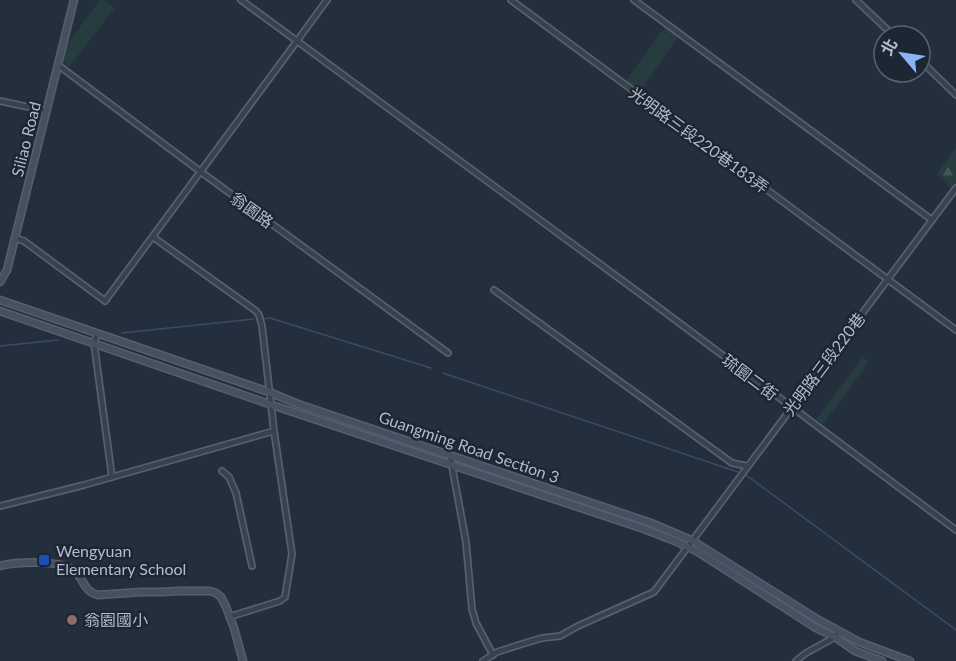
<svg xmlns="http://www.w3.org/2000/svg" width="956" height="661" font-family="Lato,'Noto Sans TC',sans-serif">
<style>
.green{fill:#263c3f}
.forest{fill:url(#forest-firs)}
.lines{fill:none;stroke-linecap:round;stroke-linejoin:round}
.stream{stroke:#394c67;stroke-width:1.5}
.street-casing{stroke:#565f6c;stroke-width:8}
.secondary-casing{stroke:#565f6c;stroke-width:9}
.street{stroke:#38414e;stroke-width:4.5}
.secondary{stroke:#465061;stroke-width:6}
.transit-dot{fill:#1a4fb4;stroke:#1d2633;stroke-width:2}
.education-dot{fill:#8d6e63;stroke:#1d2633;stroke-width:2}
.labels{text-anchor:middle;stroke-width:5;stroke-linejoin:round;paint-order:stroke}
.street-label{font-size:16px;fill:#b4bcc9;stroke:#1d2633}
.poi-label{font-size:16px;fill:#b4bcc9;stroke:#1d2633;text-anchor:start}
</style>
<defs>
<pattern id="forest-firs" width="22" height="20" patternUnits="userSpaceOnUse" patternTransform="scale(1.5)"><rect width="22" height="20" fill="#263c3f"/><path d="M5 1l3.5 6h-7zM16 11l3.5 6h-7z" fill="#435659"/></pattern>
</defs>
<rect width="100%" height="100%" fill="#242f3e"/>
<!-- green -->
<g class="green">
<polygon points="100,0 104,0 115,8 69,67 64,62 68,43"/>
<polygon points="665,27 678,37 639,93 624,83"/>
<polygon points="863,357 869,362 823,424 816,420"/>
</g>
<!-- forest -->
<polygon class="forest" points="956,148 956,183 952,189 937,174"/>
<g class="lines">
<!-- stream -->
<g class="stream">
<polyline points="263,319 270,318 431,368"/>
<polyline points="122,333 254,319"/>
<polyline points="0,346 58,340"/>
<polyline points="443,373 738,472"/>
<polyline points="746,475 956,630"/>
</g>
<defs>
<g id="street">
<polyline points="241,0 297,41 327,0"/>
<polyline points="511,0 956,330"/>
<polyline points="634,0 932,220"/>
<polyline points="856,0 894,36"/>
<polyline points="920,60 956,95"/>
<polyline points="58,65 201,172 448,353"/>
<polyline points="0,101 47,111"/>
<polyline points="153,237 256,311 259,315 262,326 274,431 292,554 285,597 280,601 229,617"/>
<polyline points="15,238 24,241 105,301 297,41 646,298 956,530"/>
<polyline points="494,290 732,463 747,466"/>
<polyline points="97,334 94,343 112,477"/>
<polyline points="450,455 466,542 472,609 476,623 493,655"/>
<polyline points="222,471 229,477 236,493 252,566"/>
<polyline points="0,506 84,485 274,431"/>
<polyline points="483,661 497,652 522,644 542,638 560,636 578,626 654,592 956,188"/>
<polyline points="796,661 806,653 835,637 836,635"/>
</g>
<g id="secondary">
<polyline points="0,282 7,270 74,0"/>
<polyline points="0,300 269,392 298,404 651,523 693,541 704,548 817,619 859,642 910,661"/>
<polyline points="0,311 272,405 644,529 675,541 698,552 816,628 835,637 855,651 882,661"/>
<path d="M0,566C16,562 64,559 76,572C84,581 85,592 98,595L142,592H160L179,591H210L216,593L221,597L226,607L234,628L243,661"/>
</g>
</defs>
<!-- street casing -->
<use href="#street" class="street-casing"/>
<!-- secondary casing -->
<use href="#secondary" class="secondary-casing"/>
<!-- street -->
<use href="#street" class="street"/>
<!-- secondary -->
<use href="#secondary" class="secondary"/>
</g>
<!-- markers -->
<rect class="transit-dot" x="38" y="554" width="12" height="12" rx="3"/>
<circle class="education-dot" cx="72" cy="620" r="6"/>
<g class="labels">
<!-- street labels -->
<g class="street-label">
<text transform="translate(26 139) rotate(-76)" y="6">Siliao Road</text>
<text transform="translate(699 140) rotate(36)" y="6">光明路三段220巷183弄</text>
<text transform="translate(252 210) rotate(36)" y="6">翁園路</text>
<text transform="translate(824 364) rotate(-53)" y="6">光明路三段220巷</text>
<text transform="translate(750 377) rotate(37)" y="6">琉園二街</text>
<text transform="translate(469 447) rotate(19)" y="6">Guangming Road Section 3</text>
</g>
<!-- poi labels -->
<g class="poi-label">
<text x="56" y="557">Wengyuan<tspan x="56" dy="18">Elementary School</tspan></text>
<text x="84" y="626">翁園國小</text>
</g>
</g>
<!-- north arrow -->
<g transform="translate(902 54) rotate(299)"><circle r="28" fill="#1d2633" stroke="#59626f" stroke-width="1.5"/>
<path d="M0-4.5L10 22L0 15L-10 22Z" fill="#8ab4f8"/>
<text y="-9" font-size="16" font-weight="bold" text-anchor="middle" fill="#b4bcc9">北</text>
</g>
</svg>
